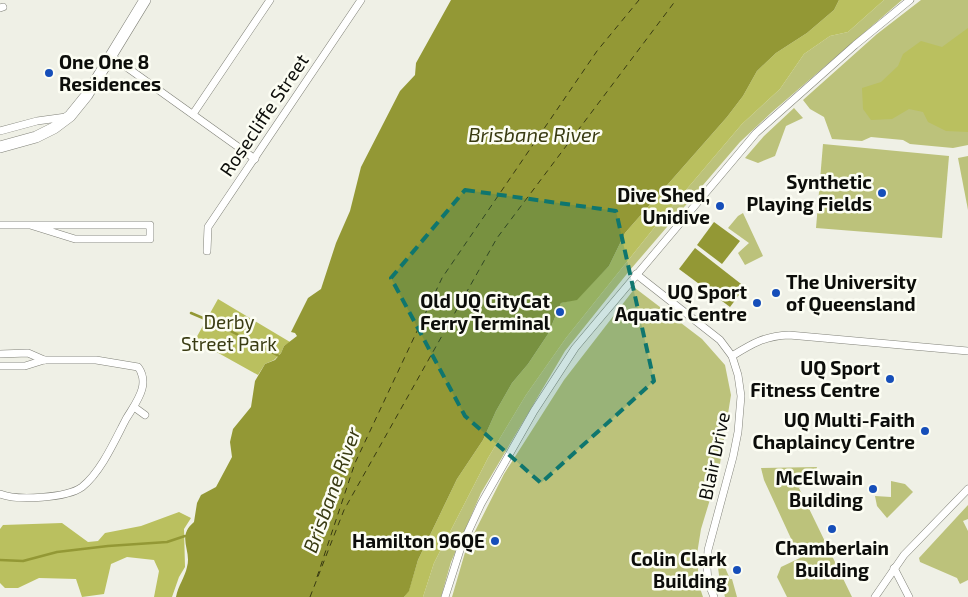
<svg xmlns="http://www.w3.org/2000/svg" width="968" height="597" font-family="'Exo 2',sans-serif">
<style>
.green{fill:#bcc27b}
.forest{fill:#bac05f}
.water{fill:#939835}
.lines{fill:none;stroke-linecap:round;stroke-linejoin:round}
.stream{stroke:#939835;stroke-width:2.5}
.ferry{stroke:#393b12;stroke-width:1;stroke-dasharray:6 5;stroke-linecap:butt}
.street-casing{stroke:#818279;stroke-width:8}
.primary-casing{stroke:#818279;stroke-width:12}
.street{stroke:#fff;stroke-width:7}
.primary{stroke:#fff;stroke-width:11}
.marked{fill:#0f766e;fill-opacity:0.2;stroke:#0f766e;stroke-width:4;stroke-dasharray:10 6;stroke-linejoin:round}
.poi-dot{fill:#164eb9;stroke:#fcfdf3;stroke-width:2}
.labels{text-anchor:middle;stroke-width:5;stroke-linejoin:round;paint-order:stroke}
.poi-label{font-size:19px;font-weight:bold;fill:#0c0d0a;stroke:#fcfdf3;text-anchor:end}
.street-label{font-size:19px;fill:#0c0d0a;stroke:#fcfdf3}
.park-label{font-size:19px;fill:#3a3c13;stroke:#fcfdf3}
.water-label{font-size:20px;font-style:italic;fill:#393b12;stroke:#fcfdf3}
</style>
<rect width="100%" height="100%" fill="#eff0e6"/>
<!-- green -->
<g class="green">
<polygon points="884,0 902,0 772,112 740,142 630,270 565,351 481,493 451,562 441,597 423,597 434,563 488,458 526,395 566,338 658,223 742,124 780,89 804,54 830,36 848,32"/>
<polygon points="921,0 968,0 968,145 953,148 910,144 903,140 871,137 862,141 832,139 824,117 810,109 803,100 877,34"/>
<polygon points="794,108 803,118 786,126 775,156 758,163 745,158 764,136"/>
<polygon points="823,144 949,156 942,238 816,228"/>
<polygon points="968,156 968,210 958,158"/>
<polygon points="743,213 763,256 745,265 738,253 749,243 728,228 738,216"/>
<polygon points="635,288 702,339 725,365 731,395 719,470 701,529 697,554 699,585 703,597 452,597 466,549 504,474 564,380"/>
<polygon points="817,467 813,480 799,488 852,597 787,597 777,577 781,567 800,558 764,480 761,468"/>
<polygon points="891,481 905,484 913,492 887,518 877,506 875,496 891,497"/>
<polygon points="968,505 968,519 963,521 968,531 968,580 960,584 957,578 920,562 919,558"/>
<polygon points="724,556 726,561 723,563 730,579 732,579 737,597 725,597 719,575 717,560"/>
</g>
<!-- forest -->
<g class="forest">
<polygon points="839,0 884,0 848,32 830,36 804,54 780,89 742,124 658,223 566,338 526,395 488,458 434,563 423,597 404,597 409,590 418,560 457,479 483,440 496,411 512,383 528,364 548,334 561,303 577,299 609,266 625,233 727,117 743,96 757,71 776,53 807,33 834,10"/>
<polygon points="968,28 968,132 946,131 928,122 923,112 909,109 892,119 871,120 863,109 862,88 881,82 898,66 903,54 921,41 942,47"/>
<polygon points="218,299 290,342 284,346 281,353 274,360 265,364 258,375 195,340"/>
<polygon points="179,512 191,518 184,529 185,567 179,577 172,597 154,597 159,571 154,560 127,557 111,564 104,594 82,597 76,579 39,578 18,588 5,588 0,583 0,529 3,525 62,523 88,542 98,541 105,533 141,526"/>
</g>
<!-- water -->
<g class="water">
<path d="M451,0H839L834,10L807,33L776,53L757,71L743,96L727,117L625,233L609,266L577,300L561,303L548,334L528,364L512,383L496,411L483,440L457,479L418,560L409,591L404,597H176C178,586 185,577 187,567C192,550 176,537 194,522L197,503L201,495L216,487L232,457L230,442L233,429L251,407L255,381L265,364L275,360L281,353L284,346L297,336L295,333L291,332L308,298L321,289L336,243L350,211L361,167L400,91L415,75L416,63Z"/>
<polygon points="714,222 740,241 722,264 697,245"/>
<polygon points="695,248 745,287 730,307 679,269"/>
</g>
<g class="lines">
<!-- stream -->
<g class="stream">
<polyline points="191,313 217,324 279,356"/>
<polyline points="0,560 23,561 57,552 108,546 167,542 185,536"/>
</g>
<!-- ferry -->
<g class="ferry">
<polyline points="317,577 355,463 442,278 597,51 639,0"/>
<polyline points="310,597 344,510 497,238 676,0"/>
</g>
<defs>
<g id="street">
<polyline points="0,8 3,7"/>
<polyline points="111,56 255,159"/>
<polyline points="193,114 270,0"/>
<polyline points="0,131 37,121 66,117"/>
<polyline points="0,225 150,225 150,239 75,239 30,225"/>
<polyline points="207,251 208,227 361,0"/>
<polyline points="636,274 720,340 732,356 738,375 741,396 738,432 733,457 708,550 707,568 708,582 714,597"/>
<polyline points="0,354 28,353 44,360"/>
<path d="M732,356C753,343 765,336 789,335L968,351"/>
<path d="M0,366H25L44,360H96L138,367C143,373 144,382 142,389C139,400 132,409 126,419C115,440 101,472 82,487C67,498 17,501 0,494"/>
<polyline points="134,407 145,415"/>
<polyline points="894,568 909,597"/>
<polyline points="445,597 461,547 481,504 534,411 575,348 756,133 855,45 910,0"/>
<polyline points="875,597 904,555 968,489"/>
</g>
<polyline id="primary" points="0,147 36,137 54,128 70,116 87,95 145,0"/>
</defs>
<!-- street casing -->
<use href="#street" class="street-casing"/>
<!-- primary casing -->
<use href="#primary" class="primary-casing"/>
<!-- street -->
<use href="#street" class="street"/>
<!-- primary -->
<use href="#primary" class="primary"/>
</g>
<!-- marked area -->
<path class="marked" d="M465,190L616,211L654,381L541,483L465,416L391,278Z"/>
<!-- markers -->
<g class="poi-dot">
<circle cx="49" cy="73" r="5"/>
<circle cx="882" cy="193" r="5"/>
<circle cx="720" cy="206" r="5"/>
<circle cx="776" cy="293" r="5"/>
<circle cx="757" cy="303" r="5"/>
<circle cx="560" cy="312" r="5"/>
<circle cx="890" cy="379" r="5"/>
<circle cx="925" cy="431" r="5"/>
<circle cx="873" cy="489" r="5"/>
<circle cx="832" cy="529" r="5"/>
<circle cx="495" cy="541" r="5"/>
<circle cx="737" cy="570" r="5"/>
</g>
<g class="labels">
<!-- poi labels -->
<g class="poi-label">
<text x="59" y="69" text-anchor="start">One One 8<tspan x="59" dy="22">Residences</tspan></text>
<text x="872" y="189">Synthetic<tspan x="872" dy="22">Playing Fields</tspan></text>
<text x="710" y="202">Dive Shed,<tspan x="710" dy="22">Unidive</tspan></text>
<text x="786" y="289" text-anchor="start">The University<tspan x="786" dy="22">of Queensland</tspan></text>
<text x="747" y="299">UQ Sport<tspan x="747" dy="22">Aquatic Centre</tspan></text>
<text x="550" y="308">Old UQ CityCat<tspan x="550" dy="22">Ferry Terminal</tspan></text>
<text x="880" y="375">UQ Sport<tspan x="880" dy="22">Fitness Centre</tspan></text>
<text x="915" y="427">UQ Multi-Faith<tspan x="915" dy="22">Chaplaincy Centre</tspan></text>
<text x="863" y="485">McElwain<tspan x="863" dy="22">Building</tspan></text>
<text x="485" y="548">Hamilton 96QE</text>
<text x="832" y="555" text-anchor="middle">Chamberlain<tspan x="832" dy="22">Building</tspan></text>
<text x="727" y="566">Colin Clark<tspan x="727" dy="22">Building</tspan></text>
</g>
<!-- street labels -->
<g class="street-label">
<text transform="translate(264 115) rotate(-56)" y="7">Rosecliffe Street</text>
<text transform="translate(714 456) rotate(-78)" y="7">Blair Drive</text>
</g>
<!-- park labels -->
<g class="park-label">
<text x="229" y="329">Derby<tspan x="229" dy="22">Street Park</tspan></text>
</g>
<!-- water labels -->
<g class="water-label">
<text x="534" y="142">Brisbane River</text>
<text transform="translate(332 490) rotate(-70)" y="7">Brisbane River</text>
</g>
</g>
</svg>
